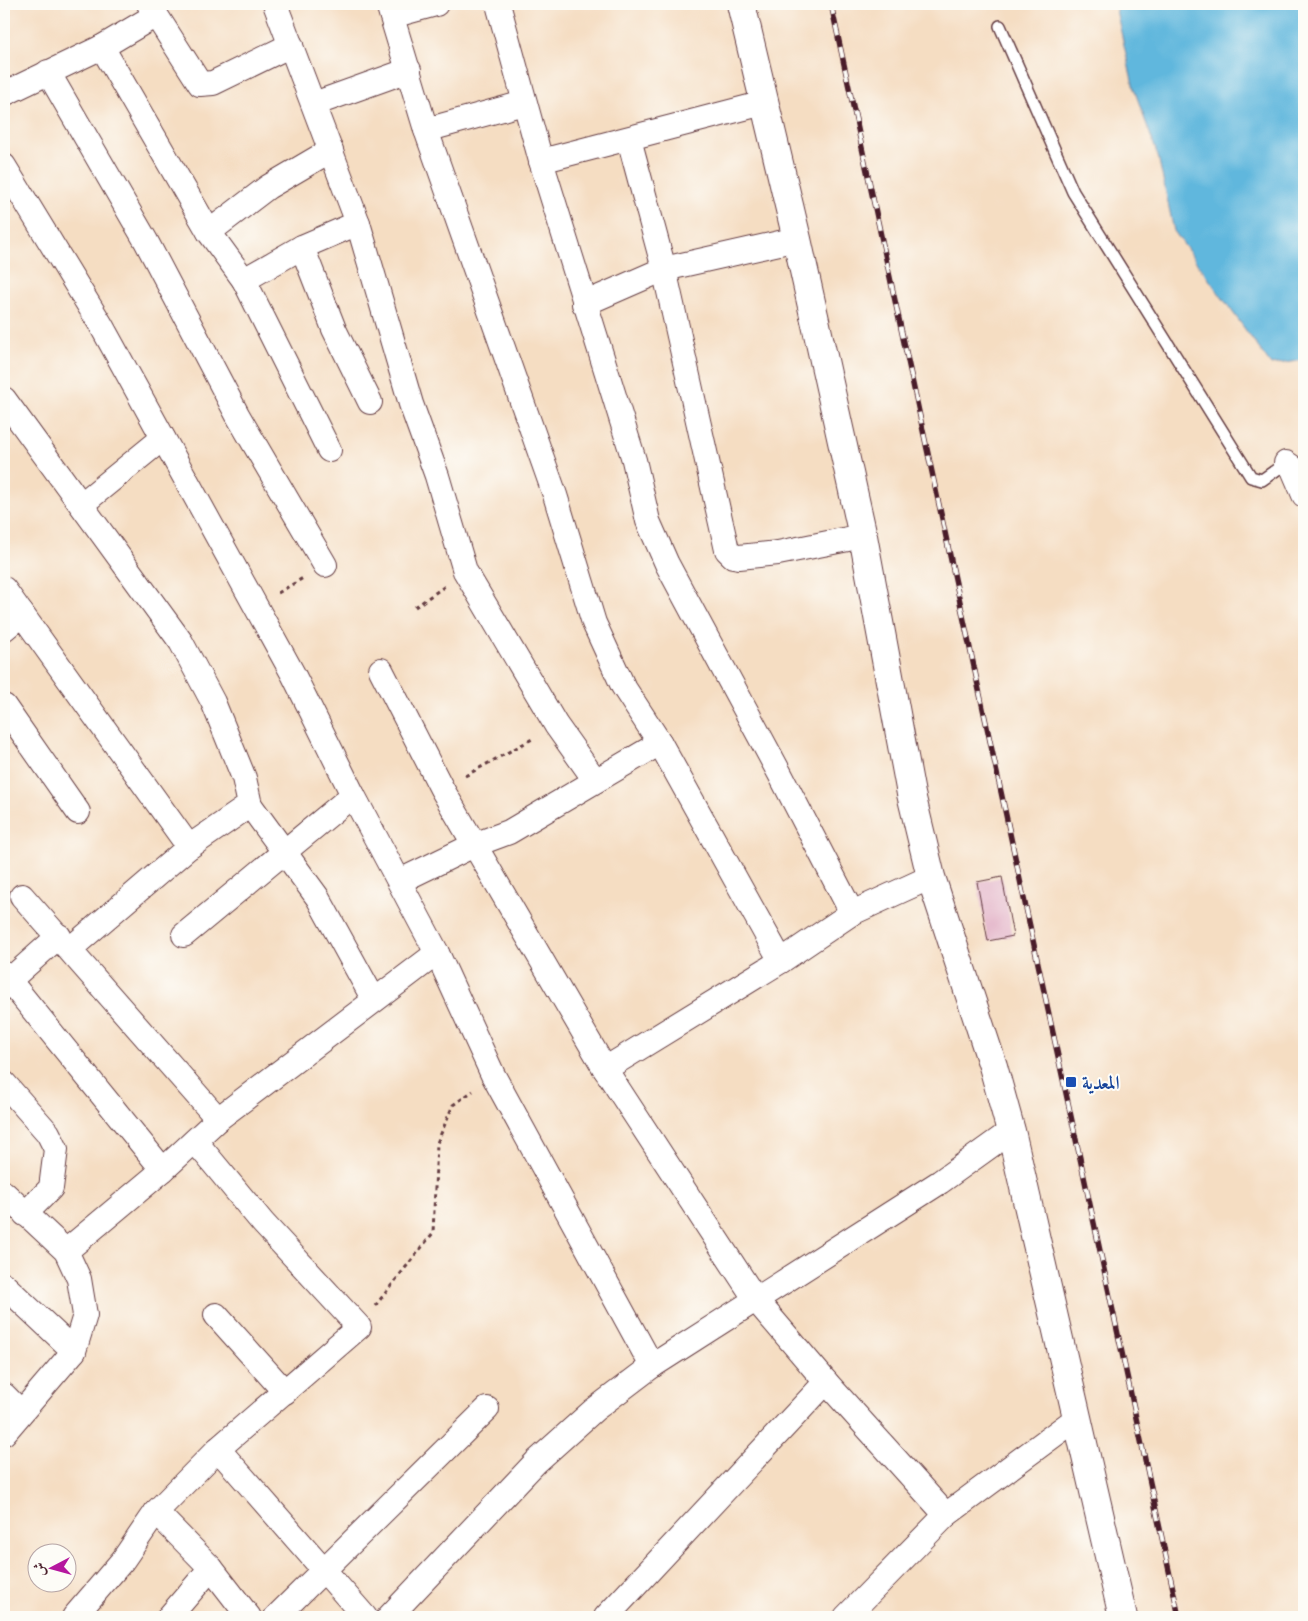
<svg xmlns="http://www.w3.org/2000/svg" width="1308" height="1621" font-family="'Gentium Book Plus',Amiri,serif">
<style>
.water{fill:#61b7dd;stroke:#566b84}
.building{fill:#e1aec5}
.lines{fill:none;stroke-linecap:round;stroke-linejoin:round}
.lane-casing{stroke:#643c42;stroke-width:14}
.street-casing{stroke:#643c42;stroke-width:26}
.secondary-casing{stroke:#643c42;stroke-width:30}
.path{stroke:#643c42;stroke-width:3;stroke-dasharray:4 4;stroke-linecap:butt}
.lane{stroke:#fff;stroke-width:11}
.street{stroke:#fff;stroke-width:24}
.secondary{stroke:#fff;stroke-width:28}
.rail-casing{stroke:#4a1f2b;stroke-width:5.5}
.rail{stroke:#fdfcf7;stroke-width:4;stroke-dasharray:11;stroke-linecap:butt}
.transit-dot{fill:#1a4fb4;stroke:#fdfcf7;stroke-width:2}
.labels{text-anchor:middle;stroke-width:4;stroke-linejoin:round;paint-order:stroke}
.transit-label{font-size:19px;font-weight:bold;fill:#164399;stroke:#fdfcf7;text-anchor:start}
</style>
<rect width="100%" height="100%" fill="#fdfcf7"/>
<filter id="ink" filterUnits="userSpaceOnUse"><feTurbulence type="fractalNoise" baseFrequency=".02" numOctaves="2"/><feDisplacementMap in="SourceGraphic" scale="10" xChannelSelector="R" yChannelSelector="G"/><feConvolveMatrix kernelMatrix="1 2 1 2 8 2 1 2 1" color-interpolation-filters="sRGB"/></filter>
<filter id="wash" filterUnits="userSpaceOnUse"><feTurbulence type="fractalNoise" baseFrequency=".0096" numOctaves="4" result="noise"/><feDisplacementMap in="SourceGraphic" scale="20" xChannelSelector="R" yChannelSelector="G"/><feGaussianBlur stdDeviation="1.12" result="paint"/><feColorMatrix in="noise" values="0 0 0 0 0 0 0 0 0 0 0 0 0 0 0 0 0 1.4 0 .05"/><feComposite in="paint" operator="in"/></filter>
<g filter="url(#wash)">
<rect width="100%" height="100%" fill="#f5ddc2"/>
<!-- water -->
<polygon class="water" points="1117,4 1304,4 1304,360 1271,365 1174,231 1158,156 1134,89 1116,10"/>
<g id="blocks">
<!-- building -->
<polygon class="building" points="1002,877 1013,936 988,941 977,882"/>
</g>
</g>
<g filter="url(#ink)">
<use href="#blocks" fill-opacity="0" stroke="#643c42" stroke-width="1"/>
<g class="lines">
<defs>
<polyline id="lane" points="1000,26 1073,192 1251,477 1262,480 1286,463"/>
<g id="street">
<polyline points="149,4 200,84 213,83 291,45"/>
<polyline points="275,4 358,223 411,404 437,476 465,571 556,725 595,780"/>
<polyline points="388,4 426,130 555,495 594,623 623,686 660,743 781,961"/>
<polyline points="498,4 541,161"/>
<polyline points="392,16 436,4"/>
<polyline points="102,47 209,232 244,280 329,450"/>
<polyline points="48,72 146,241 238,416 325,565"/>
<polyline points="4,94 102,47 156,15"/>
<polyline points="764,103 541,161 634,460 648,521 667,564 780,774 852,913"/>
<polyline points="314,104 409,70"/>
<polyline points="426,130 524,103"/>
<polyline points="629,139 664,269 727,550 733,556 739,557 778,553 863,536"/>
<polyline points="4,166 101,325 293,674 353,795 437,953 493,1075 652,1366"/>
<polyline points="209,232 268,187 331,150"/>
<polyline points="302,247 334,329 370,402"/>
<polyline points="244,280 302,247 358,223"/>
<polyline points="584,304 664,269 797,239"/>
<polyline points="4,399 181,642 213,702 244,778 250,805 189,847 70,949"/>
<polyline points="1286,463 1292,467 1304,495"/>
<polyline points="82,504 163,438"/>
<polyline points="4,589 189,847"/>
<polyline points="4,629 22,614"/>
<polyline points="381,670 442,789 605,1069 756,1300 826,1382 946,1515 846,1617"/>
<polyline points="4,706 78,812"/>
<polyline points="250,805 318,898 374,1000"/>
<polyline points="400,881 474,845 509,832 660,743"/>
<polyline points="22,896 218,1119"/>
<polyline points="184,935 353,795"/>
<polyline points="4,974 163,1170"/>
<polyline points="4,985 59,936"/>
<polyline points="605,1069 781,961 852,913 931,877"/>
<polyline points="4,1083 48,1133 56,1149 51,1188 25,1214"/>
<polyline points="4,1193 66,1251 79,1279 85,1315 74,1351 4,1433"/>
<polyline points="66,1251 163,1170 218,1119 437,953"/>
<polyline points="4,1285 74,1351"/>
<polyline points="216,1315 285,1392"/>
<polyline points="4,1395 21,1412"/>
<polyline points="218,1449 365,1617"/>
<polyline points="156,1512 211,1568 249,1617"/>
<polyline points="946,1515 1077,1418"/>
<polyline points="74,1617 123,1560 156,1512 218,1449 359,1327 263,1223 195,1141"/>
<polyline points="169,1617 211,1568"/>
<polyline points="276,1617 487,1409"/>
<polyline points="389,1617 536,1462 594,1410 652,1366 940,1182 1011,1131"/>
<polyline points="606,1617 826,1382"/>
</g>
<polyline id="secondary" points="741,4 797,239 863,536 911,794 931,877 993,1066 1011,1131 1123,1617"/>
</defs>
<!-- lane casing -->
<use href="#lane" class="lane-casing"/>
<!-- street casing -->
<use href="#street" class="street-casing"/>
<!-- secondary casing -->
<use href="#secondary" class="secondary-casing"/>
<!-- path -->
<g class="path">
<polyline points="278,593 303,578"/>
<polyline points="415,607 445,586"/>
<polyline points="465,776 534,738"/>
<polyline points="375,1306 433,1233 437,1143 453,1105 473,1091"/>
</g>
<!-- lane -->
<use href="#lane" class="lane"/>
<!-- street -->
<use href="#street" class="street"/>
<!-- secondary -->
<use href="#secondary" class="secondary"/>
<defs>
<polyline id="rail" points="831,4 1179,1617"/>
</defs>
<!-- rail casing -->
<use href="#rail" class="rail-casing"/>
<!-- rail -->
<use href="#rail" class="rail"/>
</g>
</g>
<!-- markers -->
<rect class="transit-dot" x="1065" y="1076" width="12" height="12" rx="2.5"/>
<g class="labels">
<!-- transit labels -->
<g class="transit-label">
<text x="1082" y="1089">المعدية</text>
</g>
</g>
<!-- margin -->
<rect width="1308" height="1621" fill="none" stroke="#fdfcf7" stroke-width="20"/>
<!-- north arrow -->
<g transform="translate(52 1568) rotate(264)"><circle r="24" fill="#fdfcf7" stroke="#b5a4a5"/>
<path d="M0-4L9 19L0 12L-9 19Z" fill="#b5179e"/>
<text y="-8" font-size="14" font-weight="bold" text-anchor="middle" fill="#4a1f2b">ش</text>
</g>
</svg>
